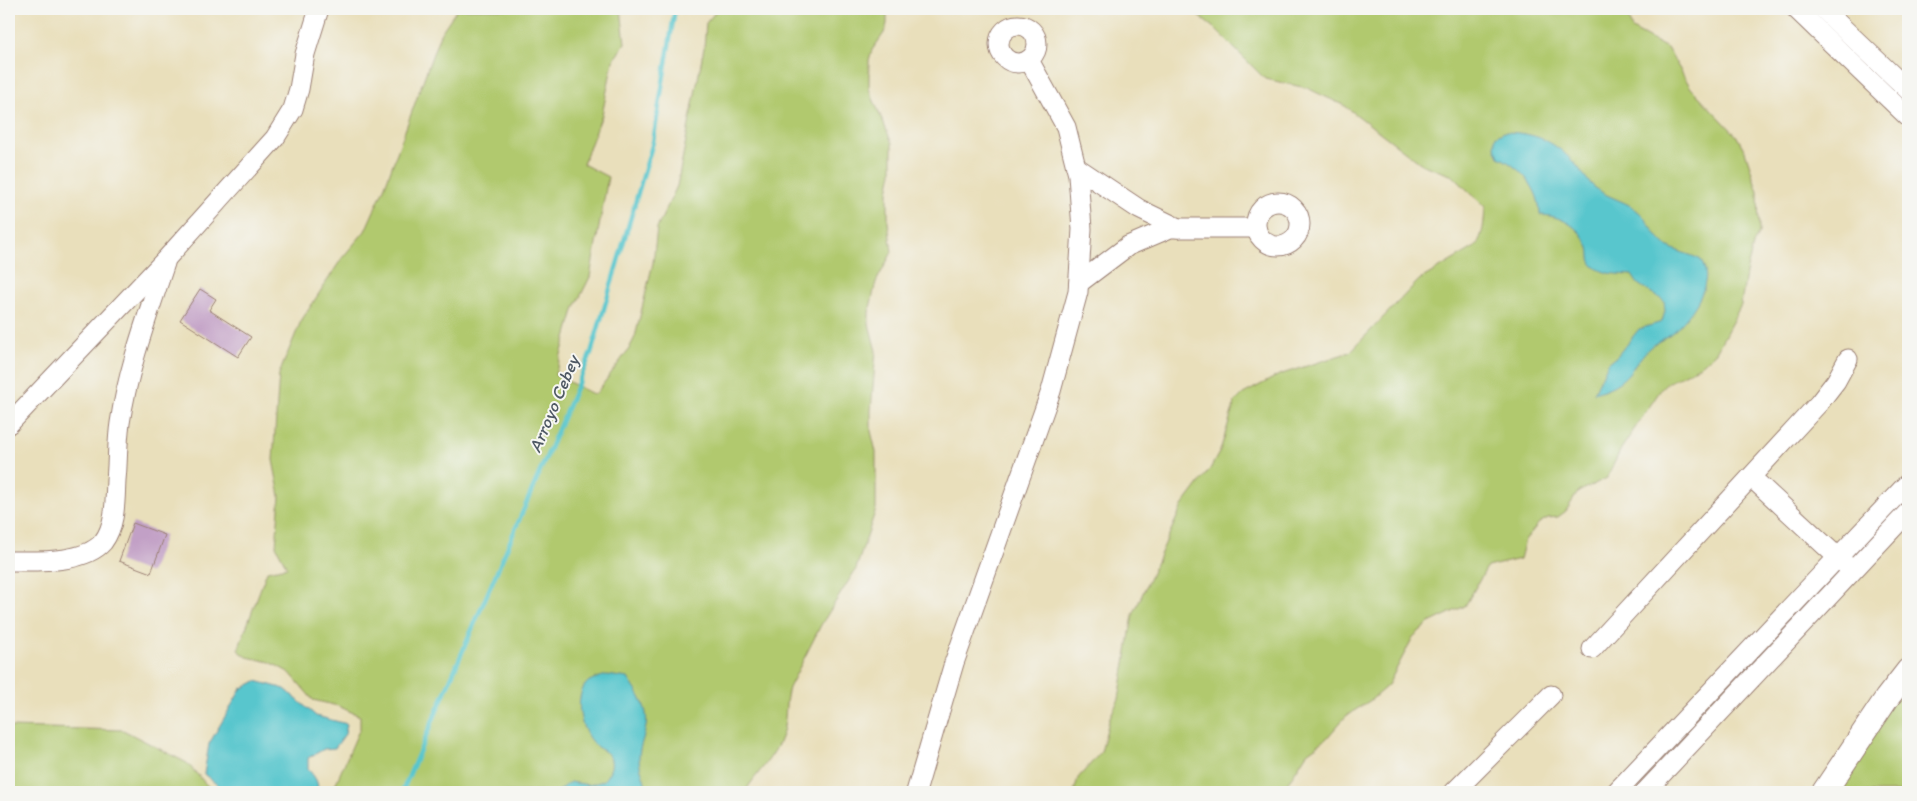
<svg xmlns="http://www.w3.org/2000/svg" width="1917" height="801" font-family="Itim,sans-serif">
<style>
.green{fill:#b1c96e;stroke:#7e744c}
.water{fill:#58c6cd;stroke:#51727c}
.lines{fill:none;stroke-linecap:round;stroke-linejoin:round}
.stream{stroke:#58c6cd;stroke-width:4.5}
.building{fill:#c2a0c6}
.minor-casing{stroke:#9a7f73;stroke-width:21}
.major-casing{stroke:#9a7f73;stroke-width:26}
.minor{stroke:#fff;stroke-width:19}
.major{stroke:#fff;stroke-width:24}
.labels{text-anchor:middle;stroke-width:4;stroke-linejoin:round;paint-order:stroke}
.water-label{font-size:18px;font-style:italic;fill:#4f5964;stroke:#f6f6f2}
</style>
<rect width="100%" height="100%" fill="#f6f6f2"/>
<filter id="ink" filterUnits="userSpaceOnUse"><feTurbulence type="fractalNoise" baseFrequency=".02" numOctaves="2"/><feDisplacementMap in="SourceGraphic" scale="10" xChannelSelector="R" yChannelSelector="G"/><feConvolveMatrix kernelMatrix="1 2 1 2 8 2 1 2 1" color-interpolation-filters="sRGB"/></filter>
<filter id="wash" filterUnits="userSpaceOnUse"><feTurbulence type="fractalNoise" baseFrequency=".0096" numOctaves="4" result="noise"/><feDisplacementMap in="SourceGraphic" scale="20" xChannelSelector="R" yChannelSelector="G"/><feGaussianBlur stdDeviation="1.12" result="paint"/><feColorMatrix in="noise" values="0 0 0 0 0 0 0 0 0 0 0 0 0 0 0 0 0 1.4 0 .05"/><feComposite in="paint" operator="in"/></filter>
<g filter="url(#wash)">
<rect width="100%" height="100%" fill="#e9dfbb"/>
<!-- green -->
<g class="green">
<path d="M457,9H621L625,43L613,61L602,115L583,164L608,177L590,277L575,307L555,375L595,395L629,349L635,337L653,263L657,228L677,186L704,48L706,23L718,9H887V24L884,33L872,50L869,60V89L892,143V172L888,192V223L892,252L876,282L869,312V324L876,351L871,411V431L876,452V509L856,569L821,625L789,688C784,704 787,720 782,735C775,757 756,773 745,792H332L360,728V716L338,706L313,700L290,673L270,662L247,657L238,650L267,571L287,567L276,546L280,496L273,460L279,374L301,321L342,258L365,231L385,186L440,34Z"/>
<path d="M1189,9H1625L1632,29L1667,48L1691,88L1736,135L1745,151L1758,192L1759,233L1754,242L1746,273L1741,305L1716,352L1700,366L1664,385L1621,449L1607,478L1578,492L1566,511L1558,517L1548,518L1539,523L1525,540L1520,559L1487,567L1465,606L1429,623L1413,637L1388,685L1371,700L1346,716L1325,740L1307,753L1282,792H1074L1078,778L1101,752L1110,717L1119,699L1133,615L1182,506L1210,469L1220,451L1235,402L1243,394L1279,375L1350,352L1419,280L1475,247C1484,235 1484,222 1485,207L1453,176L1423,165L1345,106L1307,88L1265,79L1214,28Z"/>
<polygon points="1908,677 1908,792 1831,792"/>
<polygon points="9,727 123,730 187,763 213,792 9,792"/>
</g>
<!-- water -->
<g class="water">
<path d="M1504,132C1537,133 1555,141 1577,166C1584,174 1588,183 1597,189C1610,199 1628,201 1640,213C1650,223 1655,236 1666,245C1676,252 1691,254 1701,260C1704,267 1707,274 1705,282C1702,301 1684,324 1669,335C1663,340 1654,343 1649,348C1627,372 1629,383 1594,393L1608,363L1617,356L1639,329L1662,322L1665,311L1664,301L1638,284L1632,275C1620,274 1603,275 1594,266C1588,260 1591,254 1589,248C1581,227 1560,215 1540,215C1540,189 1522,169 1499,157L1495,147V137Z"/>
<path d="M607,675L628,678C639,695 651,710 645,731C643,741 639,748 639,758C639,770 647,780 646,792H558L570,782L589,785L603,781C608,775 613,768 611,760C608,750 601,751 595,745C581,733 573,699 586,684C590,679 600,677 607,675Z"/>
<path d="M256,681L285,689L316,716L347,724L345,734L335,748L324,749L308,758V769C314,776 320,783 317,792H226L204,774L209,744L241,689Z"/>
</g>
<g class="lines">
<!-- stream -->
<polyline class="stream" points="402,792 591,353 653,142 675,9"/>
</g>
<g id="blocks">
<!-- building -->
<g class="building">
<polygon points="200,289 216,299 209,310 251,337 238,357 180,320"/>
<polygon points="133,523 165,535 151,573 119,561"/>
</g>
</g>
</g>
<g filter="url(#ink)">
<use href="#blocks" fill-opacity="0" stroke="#9a7f73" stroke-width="1"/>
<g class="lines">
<defs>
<g id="minor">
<polyline points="1796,9 1908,117"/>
<polyline points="1823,9 1908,90"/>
<circle cx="1018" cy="44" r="19"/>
<polyline points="1076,167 1139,209 1178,228"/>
<circle cx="1278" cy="224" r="22"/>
<polyline points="1079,283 1128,246 1170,228 1256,228"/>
<polyline points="9,424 166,259 275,138 293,109 299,89 305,54 319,9"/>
<polyline points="1751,477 1847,566"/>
<path d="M9,561C35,561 84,564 103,542C116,525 115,500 116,480C118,461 117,442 120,423C128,368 148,315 165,263"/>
<polyline points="1592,649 1819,403 1836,381 1848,359"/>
<polyline points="916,792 954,663 1051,391 1078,292 1082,229 1078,175 1066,127 1029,60"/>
<polyline points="1454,792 1551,695"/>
<polyline points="1616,792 1908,483"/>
<polyline points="1645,792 1908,512"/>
</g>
<polyline id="major" points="1824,792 1887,698 1908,671"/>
</defs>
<!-- minor casing -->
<use href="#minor" class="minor-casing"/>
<!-- major casing -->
<use href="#major" class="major-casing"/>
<!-- minor -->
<use href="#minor" class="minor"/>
<!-- major -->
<use href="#major" class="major"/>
</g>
</g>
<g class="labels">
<!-- water labels -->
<g class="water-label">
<text transform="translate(554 404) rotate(-67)" y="6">Arroyo Cebey</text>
</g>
</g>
<!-- margin -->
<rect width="1917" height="801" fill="none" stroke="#f6f6f2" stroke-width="30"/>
</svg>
